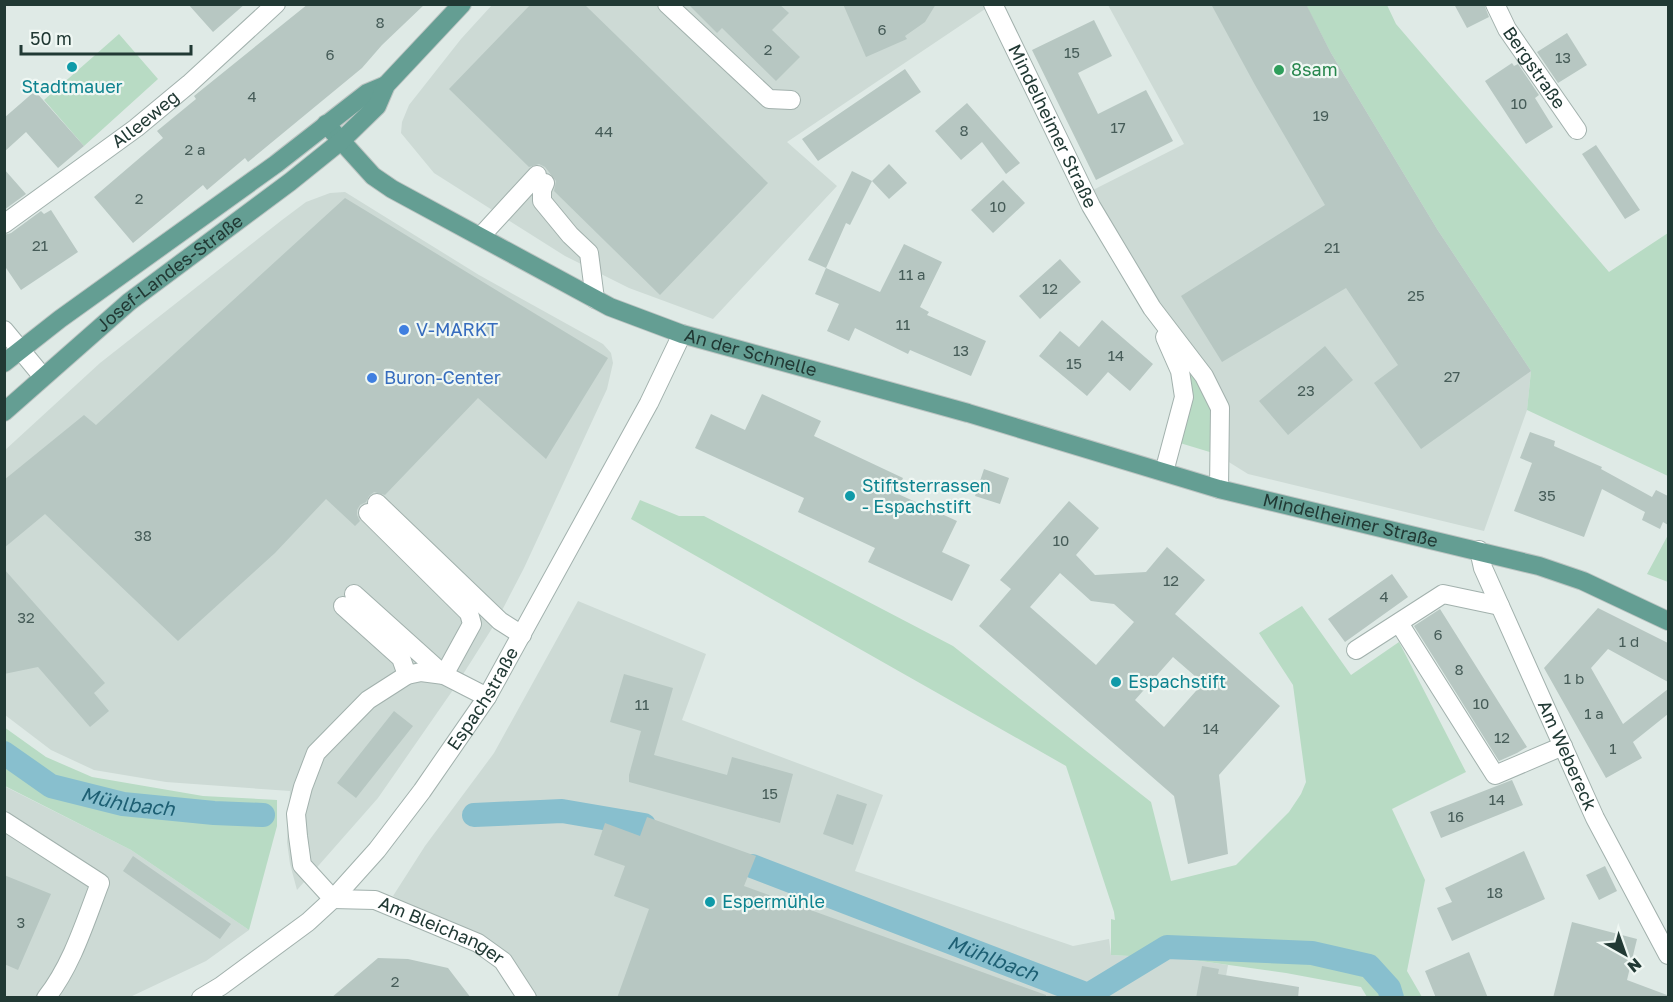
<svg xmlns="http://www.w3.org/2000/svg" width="1673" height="1002" font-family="'Golos Text',sans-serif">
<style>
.built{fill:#cddad5}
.green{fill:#b8dbc4}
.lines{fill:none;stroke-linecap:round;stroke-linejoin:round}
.canal{stroke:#88bfce;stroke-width:24}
.building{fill:#b7c7c2;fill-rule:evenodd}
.minor-casing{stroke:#a2b1ad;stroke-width:20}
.major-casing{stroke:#bcc4c2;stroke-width:20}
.minor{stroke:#fff;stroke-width:18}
.major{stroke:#649e93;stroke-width:18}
.culture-dot{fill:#0f9aa8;stroke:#eff7f3;stroke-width:2}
.leisure-dot{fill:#2e9e5b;stroke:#eff7f3;stroke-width:2}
.shop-dot{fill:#3f7fe0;stroke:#eff7f3;stroke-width:2}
.labels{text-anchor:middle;stroke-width:4.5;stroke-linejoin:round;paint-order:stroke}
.number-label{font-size:15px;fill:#465c58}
.street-label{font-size:18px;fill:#213934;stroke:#eff7f3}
.leisure-label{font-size:18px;fill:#27864d;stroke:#eff7f3;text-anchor:start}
.culture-label{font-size:18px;fill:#0d838f;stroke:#eff7f3;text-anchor:start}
.shop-label{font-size:18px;fill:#366cbe;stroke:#eff7f3;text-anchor:start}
.water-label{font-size:20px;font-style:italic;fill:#1d5f73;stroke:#eff7f3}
</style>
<rect width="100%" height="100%" fill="#dfeae6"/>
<!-- built -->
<path class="built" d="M987 4 988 7 787 142 837 186 713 319 629 288 565 256 434 173 401 133 402 122 409 105 461 39 492 5Z
M1108 5H1306L1331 53 1437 229 1531 371 1527 410 1484 531 1248 474 1224 459V408L1155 304 1091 191 1184 144Z
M345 192 479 275 603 344 611 353 613 363 607 389 524 568 496 622 455 687 378 798 297 890 290 864 287 842 290 791 166 782 94 770 51 750 5 715 4 451 100 363 282 220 306 202 330 193Z
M578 601 706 654 682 720 883 795 855 871 1073 946 1109 939 1111 955 1186 959 1228 965 1222 998 533 997 529 988 426 915 393 896 425 846 494 753Z
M4 786 131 850 249 930 206 961 130 997H5Z"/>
<!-- green -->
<path class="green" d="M1306 5H1387L1396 24 1609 272 1668 233V476L1527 410 1531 371 1437 229 1331 53Z
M119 34 158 79 84 146 44 100Z
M1189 372 1200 386 1213 411V453L1180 443 1189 399Z
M640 500 679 516H704L953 646 1151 802 1171 881 1236 865 1289 812 1301 794 1306 782 1293 685 1259 633 1302 606 1351 675 1399 642 1466 772 1392 809 1425 880 1407 971 1422 997H1367L1361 987 1286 973 1186 959 1111 955V919L1115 920 1114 912 1066 766 631 519Z
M1668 535V582L1647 574Z
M4 727 46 757 92 777 203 796 277 800V826L249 930 131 850 5 786Z"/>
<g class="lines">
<!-- canal -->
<g class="canal">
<path id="s1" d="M4 753 51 786 123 804 214 813 263 815"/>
<path d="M474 815 562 811 644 825"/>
<path id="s2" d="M752 866 1088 995 1167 947 1312 953 1369 966 1389 988 1392 998"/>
</g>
</g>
<!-- building -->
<path class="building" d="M188 4H245L213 32Z
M308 4H425L382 45 362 68 248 162 245 158 207 190 203 185 133 243 94 197 163 138 157 131 196 99 194 96Z
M531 4H584L768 183 660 295 554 191 556 181 545 167 539 164 529 167 449 89Z
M688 4H779L789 13 772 30 800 57 776 81 722 28 717 33Z
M843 4H936L925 22 905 36 907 39 866 57Z
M1211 4H1306L1331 53 1437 229 1531 371 1421 449 1374 383 1398 365 1346 288 1222 362 1181 296 1325 205 1255 85Z
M1454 4H1484L1489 17 1467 28Z
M1094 20 1112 56 1078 73 1098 114 1146 90 1173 141 1096 180 1032 50Z
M1567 33 1587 65 1558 83 1537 52Z
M1512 63 1514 66 1518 64 1539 95 1535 98 1553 127 1526 144 1485 81Z
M905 69 921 92 818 161 802 139Z
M35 91 84 146 58 168 26 132 4 152V118Z
M967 103 1020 163 1006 174 982 142 961 160 935 131Z
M1596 145 1640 210 1625 219 1582 154Z
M889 164 907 183 889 199 872 181Z
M4 169 26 194 4 210Z
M852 171 872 181 850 225 846 223 826 268 808 260Z
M1003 180 1025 203 993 233 971 210Z
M345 198 608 358 546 459 478 398 385 495 374 492 369 496 366 502 360 505 357 510V515L360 521 355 526 326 499 275 553 178 641 45 514 4 548V480L84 415 96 425Z
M51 210 78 252 21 290 4 265V235L11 233 41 211 44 214Z
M904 244 942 262 920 307 929 312 927 315 986 341 971 376 910 350 908 354 855 328 849 341 827 331 839 304 815 294 826 268 880 292Z
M1060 259 1081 282 1040 319 1019 296Z
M1102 320 1153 364 1130 391 1108 372 1087 396 1039 356 1060 331 1079 347Z
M1325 346 1353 380 1288 435 1259 401Z
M762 394 821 421 814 436 903 478 896 493 957 521 942 552 970 565 952 601 868 562 875 548 798 512 804 498 695 448 711 414 745 430Z
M1530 432 1555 441 1554 446 1602 467 1601 469 1652 497 1656 490 1668 496V525L1663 522 1660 529 1642 520 1645 512 1602 489 1584 537 1514 511 1532 463 1520 458Z
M984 469 1009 478 1000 504 975 496Z
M1069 501 1099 528 1076 555 1095 575 1146 572 1167 547 1205 580 1175 614 1280 706 1219 775 1228 854 1188 864 1174 796 979 626 1011 589 1000 580ZM1060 573 1091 601 1114 604 1134 622 1096 665 1030 607ZM1173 657 1203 683 1164 727 1135 700Z
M4 569 105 683 94 693 109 711 90 727 38 667 4 674Z
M1392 574 1408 597 1345 642 1328 619Z
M1598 608 1668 643V682L1608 649 1591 668 1623 724 1668 689V714L1633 742 1642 758 1606 778 1544 668Z
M1440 609 1527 747 1517 753 1499 761 1414 626Z
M624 674 673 688 654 755 727 775 732 757 793 774 780 823 629 782V775L641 731 610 722Z
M394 711 413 726 356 798 337 783Z
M1512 780 1523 805 1441 838 1430 812Z
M837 794 867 804 853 845 823 834Z
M647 817 756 856 744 886 1046 995V998H617L649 909 614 896 625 866 594 855 605 823 640 836Z
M1524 851 1545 899 1452 941 1437 908 1452 902 1445 888Z
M133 856 231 924 220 939 123 871Z
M1605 866 1617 891 1599 900 1586 875Z
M4 875 51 894 18 970 4 964Z
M1572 922 1637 939 1627 980 1667 995V998H1553Z
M1469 952 1488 998H1436L1425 971Z
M378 958 408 959 448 968 471 998H331Z
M1202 966 1219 969 1218 974 1299 987 1298 998H1196Z"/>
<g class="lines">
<defs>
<g id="minor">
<path d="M667 4 769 99 791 100"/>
<path id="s3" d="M993 4 1091 206 1152 308 1204 376 1220 408 1219 489"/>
<path id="s4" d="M1495 4 1507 29 1577 130"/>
<path d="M545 183 542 190V201L570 235 589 253 595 299"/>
<path id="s5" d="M4 224 136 128 189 84 276 4"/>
<path d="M481 236 537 175"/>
<path d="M4 330 43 377"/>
<path d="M1164 472 1184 397 1180 371 1165 337"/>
<path d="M377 503 500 621 522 635"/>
<path id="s6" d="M1479 550 1483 568 1595 818 1668 955"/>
<path d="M354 594 444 675 472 624 469 613 368 513"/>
<path d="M343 606 401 658 407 675"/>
<path d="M1399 623 1495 775 1563 746"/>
<path d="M1356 650 1443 594 1500 606"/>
<path id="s7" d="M487 697 444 675 421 672 407 675 368 700 316 753 303 787 296 814 298 836 302 865 333 899 375 900 478 943 503 961 527 998"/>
<path d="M4 821 100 883C85 922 72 965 46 998"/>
<path id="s8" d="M201 998 221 986 308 922 333 899 377 850 422 791 487 697 649 403 682 334"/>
</g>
<g id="major">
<path id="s9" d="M326 124 373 176 392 189 610 307 682 334 968 413 1219 489 1539 566 1583 581 1668 621"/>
<path d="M4 363 60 319 276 164 367 93 386 85"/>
<path id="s10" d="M4 412 129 302 290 182 341 141 377 106 386 85 462 4"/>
</g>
</defs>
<!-- minor casing -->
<use href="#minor" class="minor-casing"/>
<!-- major casing -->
<use href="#major" class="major-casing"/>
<!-- minor -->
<use href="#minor" class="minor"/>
<!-- major -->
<use href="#major" class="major"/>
</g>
<!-- markers -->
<g class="culture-dot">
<circle cx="72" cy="67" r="6"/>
<circle cx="850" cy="496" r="6"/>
<circle cx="1116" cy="682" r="6"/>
<circle cx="710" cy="902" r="6"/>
</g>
<circle class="leisure-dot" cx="1279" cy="70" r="6"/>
<g class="shop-dot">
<circle cx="404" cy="330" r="6"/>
<circle cx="372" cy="378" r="6"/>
</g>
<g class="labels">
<!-- number labels -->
<g class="number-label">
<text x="380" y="28">8</text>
<text x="882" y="35">6</text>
<text x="768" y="55">2</text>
<text x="1072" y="58">15</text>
<text x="330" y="60">6</text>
<text x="1563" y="63">13</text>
<text x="252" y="102">4</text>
<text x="1519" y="109">10</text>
<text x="1321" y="121">19</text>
<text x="1118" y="133">17</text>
<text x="964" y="136">8</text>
<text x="604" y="137">44</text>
<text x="195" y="155">2 a</text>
<text x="139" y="204">2</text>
<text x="998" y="212">10</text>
<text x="40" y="251">21</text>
<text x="1332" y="253">21</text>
<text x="912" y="280">11 a</text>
<text x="1050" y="294">12</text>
<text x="1416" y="301">25</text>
<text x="903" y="330">11</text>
<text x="961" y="356">13</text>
<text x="1116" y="361">14</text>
<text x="1074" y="369">15</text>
<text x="1452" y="382">27</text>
<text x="1306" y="396">23</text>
<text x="1547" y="501">35</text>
<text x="143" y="541">38</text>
<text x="1061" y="546">10</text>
<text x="1171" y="586">12</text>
<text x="1384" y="602">4</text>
<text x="26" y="623">32</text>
<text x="1438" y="640">6</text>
<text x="1629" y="647">1 d</text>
<text x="1459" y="675">8</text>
<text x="1574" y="684">1 b</text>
<text x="1481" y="709">10</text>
<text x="642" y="710">11</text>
<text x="1594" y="719">1 a</text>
<text x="1211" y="734">14</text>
<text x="1502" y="743">12</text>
<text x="1613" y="754">1</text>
<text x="770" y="799">15</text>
<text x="1497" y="805">14</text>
<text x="1456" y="822">16</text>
<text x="1495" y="898">18</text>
<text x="21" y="928">3</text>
<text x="395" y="987">2</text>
</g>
<!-- street labels -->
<g class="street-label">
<text dy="6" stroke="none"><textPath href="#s4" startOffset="75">Bergstraße</textPath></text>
<text dy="6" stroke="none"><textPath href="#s5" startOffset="176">Alleeweg</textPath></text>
<text dy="6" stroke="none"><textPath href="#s3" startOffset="136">Mindelheimer Straße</textPath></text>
<text dy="6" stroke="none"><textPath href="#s10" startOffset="216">Josef-Landes-Straße</textPath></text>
<text dy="6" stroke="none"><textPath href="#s9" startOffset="489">An der Schnelle</textPath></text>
<text dy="6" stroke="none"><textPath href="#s9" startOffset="1112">Mindelheimer Straße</textPath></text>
<text dy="6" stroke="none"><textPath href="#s8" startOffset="416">Espachstraße</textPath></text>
<text dy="6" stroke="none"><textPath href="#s6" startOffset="224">Am Webereck</textPath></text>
<text dy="6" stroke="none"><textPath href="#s7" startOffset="483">Am Bleichanger</textPath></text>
</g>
<!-- leisure labels -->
<g class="leisure-label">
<text x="1291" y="76">8sam</text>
</g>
<!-- culture labels -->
<g class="culture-label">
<text x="72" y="93" text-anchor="middle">Stadtmauer</text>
<text x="862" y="492">Stiftsterrassen<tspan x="862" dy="21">- Espachstift</tspan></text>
<text x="1128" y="688">Espachstift</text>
<text x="722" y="908">Espermühle</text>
</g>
<!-- shop labels -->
<g class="shop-label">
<text x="416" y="336">V-MARKT</text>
<text x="384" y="384">Buron-Center</text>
</g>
<!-- water labels -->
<g class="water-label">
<text dy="7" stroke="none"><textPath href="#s1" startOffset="136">Mühlbach</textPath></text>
<text dy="7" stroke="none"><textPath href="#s2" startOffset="258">Mühlbach</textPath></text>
</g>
</g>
<!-- border -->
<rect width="1673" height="1002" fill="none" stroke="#213934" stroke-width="12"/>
<!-- north arrow -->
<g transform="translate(1625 954) rotate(140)" stroke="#eff7f3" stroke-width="4.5" paint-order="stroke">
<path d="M0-4.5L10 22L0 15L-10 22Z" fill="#213934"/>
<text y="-9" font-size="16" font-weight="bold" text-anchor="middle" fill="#213934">N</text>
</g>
<!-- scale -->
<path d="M21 45v9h170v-9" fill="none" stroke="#213934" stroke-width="3"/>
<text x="30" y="45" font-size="18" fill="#213934" stroke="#eff7f3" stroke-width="4.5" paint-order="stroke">50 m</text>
</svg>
